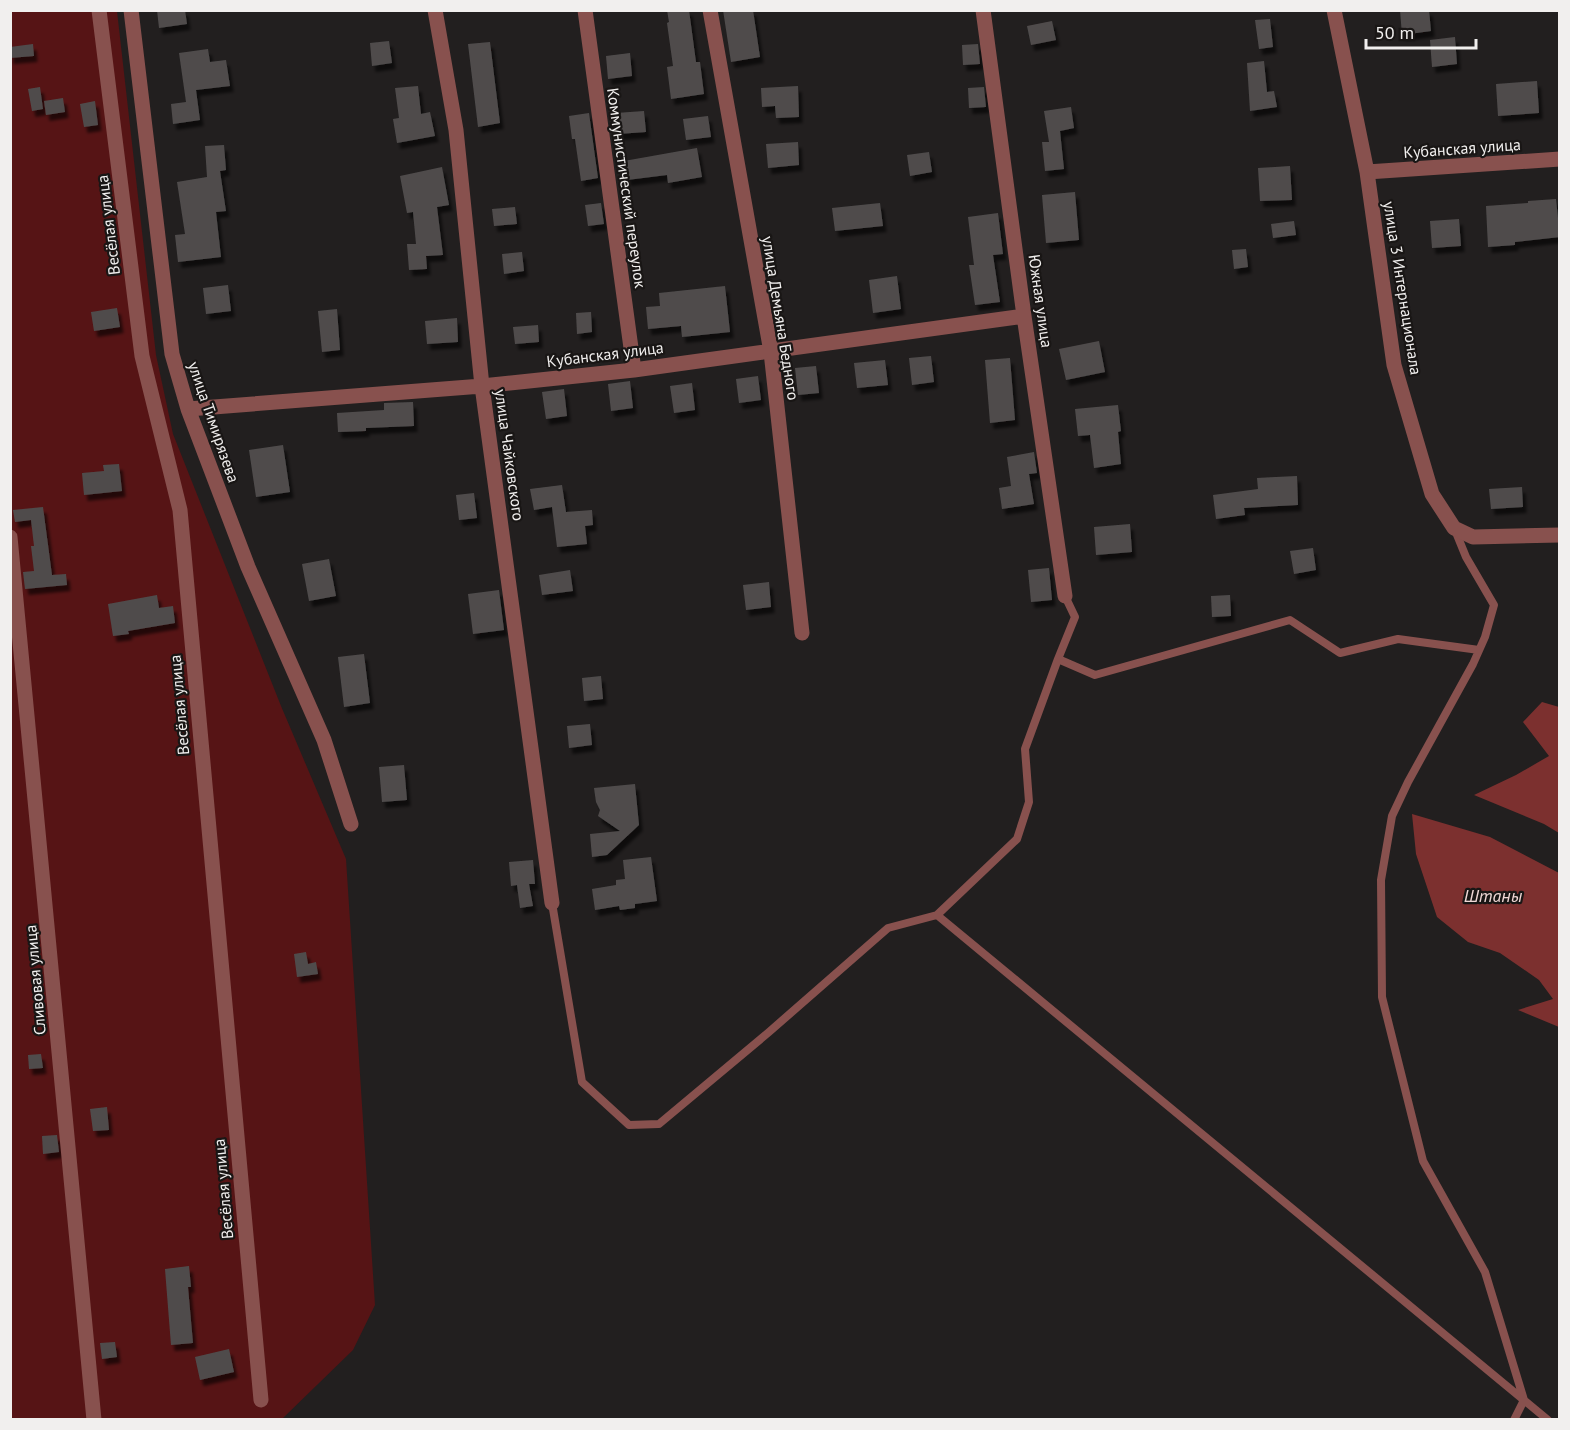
<svg xmlns="http://www.w3.org/2000/svg" width="1570" height="1430" font-family="'PT Sans',sans-serif">
<style>
.green{fill:#561415}
.water{fill:#7c302f}
.building{fill:#4f4c4c;filter:url(#shadow)}
.lines{fill:none;stroke-linecap:round;stroke-linejoin:round}
.service{stroke:#88514e;stroke-width:8}
.minor{stroke:#88514e;stroke-width:15}
.labels{text-anchor:middle;stroke-width:4.5;stroke-linejoin:round;paint-order:stroke}
.street-label{font-size:16px;fill:#f1efee;stroke:#191615}
.water-label{font-size:18px;font-style:italic;fill:#f0d8d6;stroke:#191615}
</style>
<defs>
<filter id="shadow"><feDropShadow dx="3.5" dy="6" stdDeviation="1.5" flood-color="#0009"/></filter>
</defs>
<rect width="100%" height="100%" fill="#221f1f"/>
<!-- green -->
<path class="green" d="M10 11H117L156 355 173 434 281 706 346 859 375 1305 353 1350 282 1419H11Z"/>
<!-- water -->
<path class="water" d="M1542 702 1559 707V833L1544 824 1474 795 1516 775 1549 756 1523 722Z
M1412 814 1490 837 1559 873V1027L1518 1010 1553 999 1539 980 1500 953 1468 942 1437 917 1416 854Z"/>
<!-- building -->
<path class="building" d="M157 10H185L187 24 159 28Z
M667 10H689L696 62H700L704 94 671 99 667 67 673 66 667 23 669 22Z
M723 10H753L760 57 731 62Z
M1400 10H1429L1431 31 1402 35Z
M1270 19 1273 47 1259 49 1255 20Z
M1052 21 1056 40 1031 45 1027 26Z
M1455 37 1457 64 1432 67 1430 40Z
M389 41 392 63 372 66 370 43Z
M490 42 500 123 478 127 468 44Z
M33 44 34 56 10 58V47Z
M978 44 980 64 963 65 962 45Z
M208 49 210 62 226 60 230 86 196 90 200 120 173 124 171 104 186 102 179 53Z
M630 53 632 76 608 79 606 56Z
M1264 61 1267 92 1274 91 1277 107 1250 111 1247 63Z
M1537 81 1539 113 1498 116 1496 84Z
M418 86 421 114 430 112 435 136 397 143 393 119 399 118 395 88Z
M798 86 799 117 776 118 775 106 762 107 761 88Z
M40 87 43 109 32 111 28 89Z
M984 87 986 107 969 108 968 88Z
M63 98 65 112 46 115 44 101Z
M95 101 98 125 84 127 80 104Z
M1071 107 1074 128 1060 131 1064 169 1045 171 1042 142H1049L1044 111Z
M644 111 646 132 618 134 616 113Z
M589 113 598 178 581 181 575 139H572L569 116Z
M708 116 711 137 686 140 683 119Z
M798 142 799 165 768 168 766 144Z
M224 145 226 170 220 171 226 211 216 212 221 257 178 262 175 235 185 234 177 182 207 177 205 146Z
M697 148 702 177 668 183 667 175 627 180 624 161Z
M929 152 932 172 910 176 907 155Z
M1290 166 1292 200 1260 201 1258 168Z
M442 167 449 205 437 207 443 255 426 256 427 269 409 270 407 244H416L413 212 407 213 400 176Z
M1075 192 1079 240 1046 243 1042 195Z
M1556 199 1560 237 1515 242V245L1488 247 1486 206 1528 203V201Z
M601 203 604 224 588 226 585 205Z
M880 203 883 226 835 231 832 208Z
M515 207 517 224 494 226 492 209Z
M998 213 1003 254 993 255 1000 302 975 305 969 265H974L968 217Z
M1459 219 1461 246 1432 248 1430 221Z
M1294 221 1296 235 1273 238 1271 224Z
M1246 249 1248 267 1234 269 1232 250Z
M522 252 524 271 504 274 502 254Z
M897 276 901 309 873 313 869 280Z
M228 285 231 311 206 314 203 288Z
M725 286 730 332 682 337 681 326 648 329 646 307 660 306 659 293Z
M117 308 120 327 94 331 91 312Z
M337 309 340 350 322 352 318 311Z
M591 312 592 332 577 334 576 313Z
M457 318 458 342 427 344 425 321Z
M538 325 539 342 515 344 513 327Z
M1099 341 1105 372 1066 380 1059 349Z
M931 356 934 382 912 385 909 358Z
M1010 358 1015 420 990 423 985 360Z
M885 360 888 385 857 388 854 363Z
M816 366 819 393 798 395 795 368Z
M758 376 761 400 739 403 736 379Z
M630 381 633 408 611 411 608 384Z
M692 383 695 410 674 413 670 386Z
M564 389 567 416 546 419 542 392Z
M413 402 414 426 366 428V431L338 432 337 413 384 410V403Z
M1118 405 1121 431 1118 432 1121 464 1094 468 1090 435 1078 436 1075 409Z
M283 445 290 492 256 497 249 450Z
M1034 452 1037 473 1029 474 1034 504 1002 509 999 488 1011 486 1007 457Z
M119 464 122 491 84 495 82 473 104 471 103 465Z
M1297 476 1298 505 1244 508 1245 515 1216 519 1213 495 1258 489 1257 478Z
M562 485 566 512 592 510 593 525 585 526 587 544 557 547 552 507 534 510 530 489Z
M1522 487 1523 507 1491 509 1489 489Z
M474 493 477 518 459 520 456 495Z
M43 507 52 575 66 574 67 585 25 589 23 572 34 571 31 546H34L31 520 15 522 13 510Z
M1130 524 1132 552 1096 555 1094 527Z
M1313 548 1316 570 1294 574 1290 551Z
M329 559 336 596 309 601 302 564Z
M1049 568 1052 600 1031 602 1028 570Z
M570 570 573 591 542 595 539 575Z
M769 582 771 607 746 610 743 585Z
M499 590 504 630 473 634 468 594Z
M157 595 159 608 173 606 175 623 128 631 129 634 113 636 108 604Z
M1230 595 1231 616 1212 617 1211 596Z
M364 654 370 703 344 707 338 657Z
M601 676 603 699 584 701 582 678Z
M590 724 592 745 569 748 567 726Z
M404 765 407 800 382 802 379 767Z
M635 784 639 825 607 855 592 857 590 834 620 831 598 816 600 810 596 802 594 788Z
M651 857 657 901 635 904V908L620 910 619 906 595 910 592 889 616 885V880L625 879 623 860Z
M533 860 535 884H529L533 906 520 908 517 885 511 886 509 862Z
M306 952 308 964 316 962 318 974 297 977 294 954Z
M41 1054 43 1068 29 1069 28 1055Z
M107 1107 109 1130 93 1131 90 1109Z
M57 1135 59 1152 43 1154 42 1136Z
M189 1266 191 1287H188L193 1343 171 1345 165 1269Z
M115 1342 117 1357 102 1359 100 1343Z
M229 1349 234 1372 200 1380 195 1357Z"/>
<g class="lines">
<!-- service -->
<path class="service" d="M1455 530 1466 557 1494 605 1485 637 1473 664 1408 782 1392 816 1381 880 1382 997 1423 1161 1485 1272 1524 1400 1514 1420
M1058 659 1095 675 1290 620 1340 653 1398 639 1479 650
M552 903 582 1082 629 1125 659 1124 769 1032 888 928 937 915 1548 1420
M937 915 1017 839 1029 802 1025 749 1058 659 1075 617 1065 596"/>
<!-- minor -->
<path class="minor" d="M99 10 142 356 180 510 261 1400
M131 10 172 354 188 409 248 567 324 740 351 824
M435 10 456 130 482 386 552 903
M585 10 634 370
M710 10 771 352 802 633
M983 10 1024 316 1065 596
M1334 10 1367 172 1394 365 1432 494 1454 528 1473 537 1560 535
M1367 172 1560 159
M188 409 482 386 634 370 1024 316
M10 537 94 1420"/>
</g>
<g class="labels">
<!-- street labels -->
<g class="street-label">
<text transform="translate(1462 148) rotate(-4)" y="6">Кубанская улица</text>
<text transform="translate(627 188) rotate(82)" y="6">Коммунистический переулок</text>
<text transform="translate(108 225) rotate(-97)" y="6">Весёлая улица</text>
<text transform="translate(1403 288) rotate(81)" y="6">улица 3 Интернационала</text>
<text transform="translate(1041 301) rotate(82)" y="6">Южная улица</text>
<text transform="translate(781 318) rotate(81)" y="6">улица Демьяна Бедного</text>
<text transform="translate(605 354) rotate(-7)" y="6">Кубанская улица</text>
<text transform="translate(214 422) rotate(71)" y="6">улица Тимирязева</text>
<text transform="translate(510 455) rotate(82)" y="6">улица Чайковского</text>
<text transform="translate(179 705) rotate(-95)" y="6">Весёлая улица</text>
<text transform="translate(35 980) rotate(-95)" y="6">Сливовая улица</text>
<text transform="translate(223 1189) rotate(-95)" y="6">Весёлая улица</text>
</g>
<!-- water labels -->
<g class="water-label">
<text x="1493" y="902">Штаны</text>
</g>
</g>
<!-- border -->
<rect width="1570" height="1430" fill="none" stroke="#f1efee" stroke-width="24"/>
<!-- scale -->
<path d="M1366 39v9h110v-9" fill="none" stroke="#f1efee" stroke-width="3"/>
<text x="1375" y="39" font-size="18" fill="#f1efee" stroke="#191615" stroke-width="4.5" paint-order="stroke">50 m</text>
</svg>
